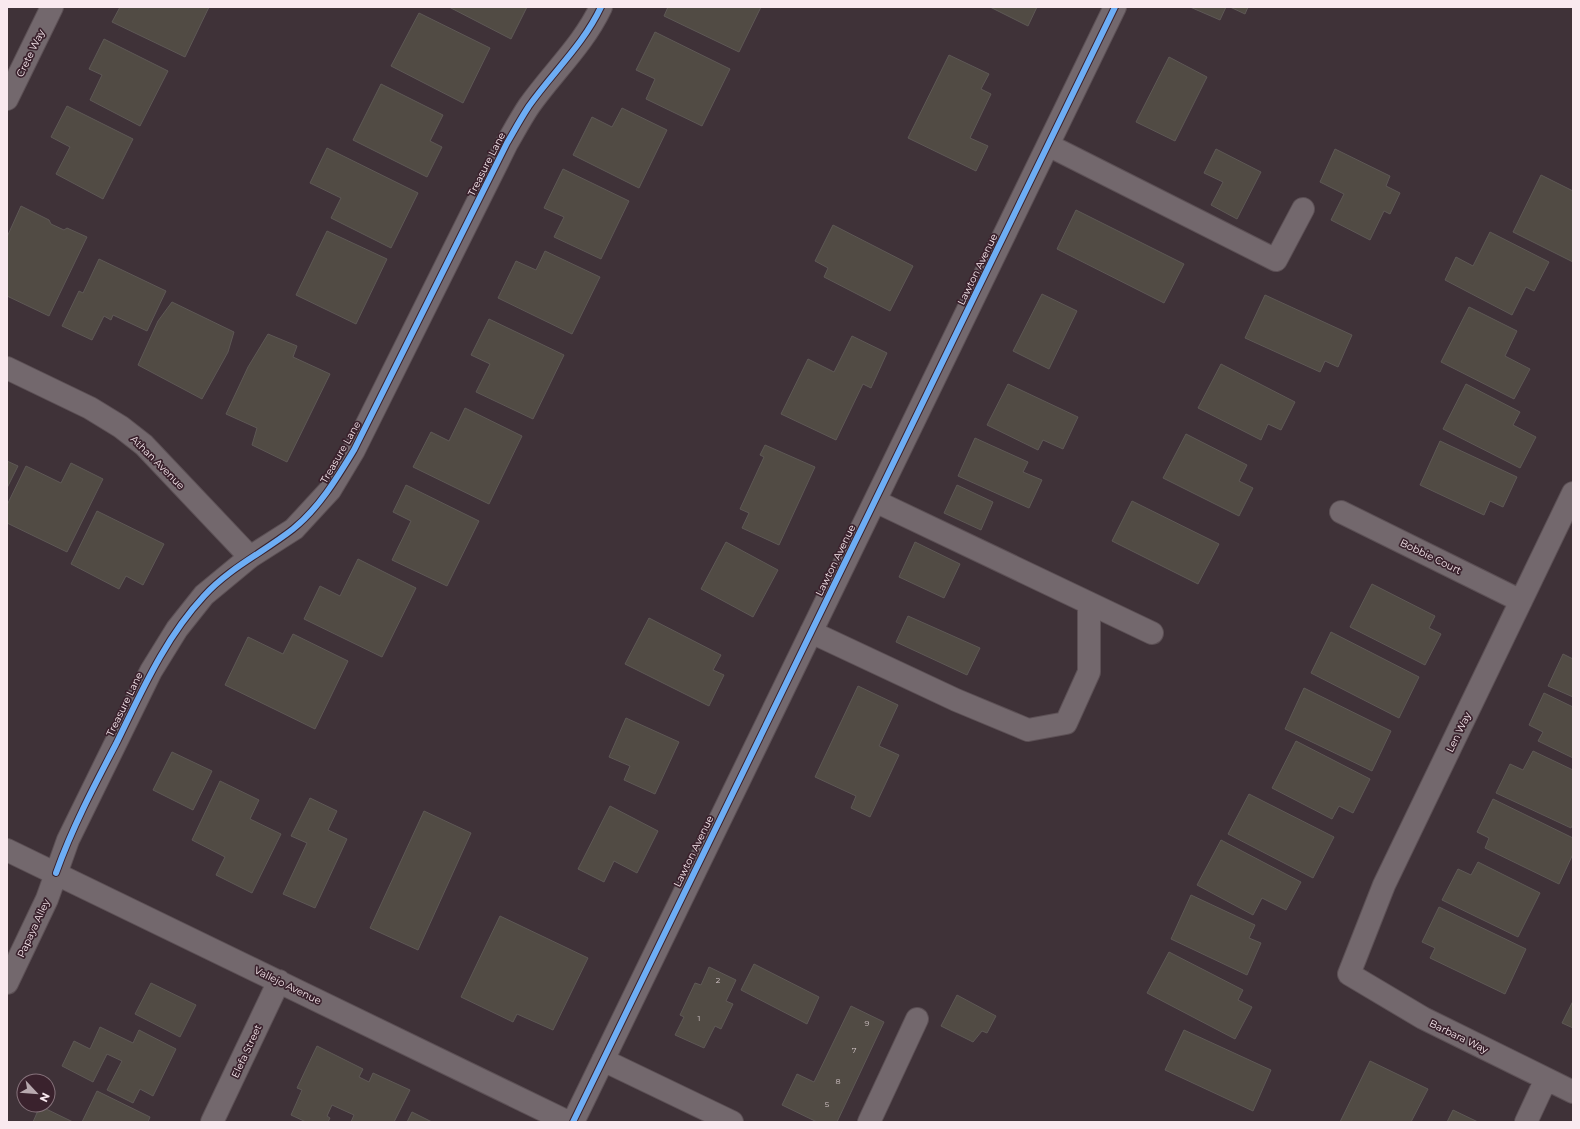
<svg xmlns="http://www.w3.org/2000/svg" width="1580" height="1129" font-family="Montserrat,sans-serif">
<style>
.building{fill:#514b44;stroke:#5e5856}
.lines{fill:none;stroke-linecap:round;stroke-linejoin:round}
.minor-casing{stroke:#5c5055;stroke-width:24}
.minor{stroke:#73686d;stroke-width:22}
.cycleway-casing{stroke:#3a222d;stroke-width:8}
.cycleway{stroke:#6dadf4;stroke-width:6}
.labels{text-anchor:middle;stroke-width:3.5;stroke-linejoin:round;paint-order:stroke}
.number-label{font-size:8px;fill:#cfc2c4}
.street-label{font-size:10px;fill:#f9e9ef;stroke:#3a222d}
</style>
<rect width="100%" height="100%" fill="#3f3238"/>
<!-- building -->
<path class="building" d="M120 7H209L185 57 112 22Z
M449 7H527L511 39Z
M668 7H761L739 52 664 16Z
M990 7H1037L1028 26Z
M1190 7H1226L1220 20Z
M1230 7H1248L1245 14Z
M419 13 490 48 463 103 391 66Z
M655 32 730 69 702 126 646 99 655 79 636 70Z
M104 39 168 71 140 126 90 100 102 75 89 69Z
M949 55 989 74 981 89 991 94 970 138 988 146 976 171 908 138Z
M1169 57 1207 77 1175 141 1136 122Z
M381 84 443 115 430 141 442 147 427 177 353 140Z
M67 106 133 139 103 199 56 174 70 147 51 137Z
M622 108 667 130 639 188 573 155 592 117 612 127Z
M327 148 418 193 391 248 331 218 341 198 310 183Z
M1216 149 1261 172 1237 219 1211 205 1223 182 1204 173Z
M1335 149 1390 176 1386 186 1400 193 1390 214 1384 211 1370 240 1331 220 1344 194 1320 182Z
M563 169 629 201 601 259 554 237 564 217 544 208Z
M1541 175 1573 191V262L1513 232Z
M21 206 49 220 51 224 64 230 67 228 87 237 49 316 7 296V237Z
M1076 210 1184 264 1164 303 1057 249Z
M833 225 913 266 890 311 824 277 828 268 815 261Z
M327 231 387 259 356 324 296 295Z
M1490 232 1549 262 1534 291 1526 287 1512 315 1445 280 1456 257 1473 266Z
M545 251 600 277 572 334 498 298 516 261 536 270Z
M99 259 166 291 147 331 113 315 111 320 104 316 92 340 62 326 79 291 83 293Z
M1042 294 1077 311 1049 369 1013 351Z
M1265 295 1352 335 1338 367 1325 361 1320 372 1245 338Z
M172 302 234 332 228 352 202 399 138 365 158 321Z
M1469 307 1517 331 1505 356 1530 369 1514 399 1441 362Z
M489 319 564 355 533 419 476 392 490 364 471 355Z
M268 334 297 346 293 357 330 374 287 462 252 445 257 428 226 414 248 367Z
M852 336 887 353 871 388 863 384 836 440 781 414 808 359 834 372Z
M1221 364 1295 402 1281 430 1268 424 1261 440 1198 408Z
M1008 384 1078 417 1063 449 1043 440 1038 450 987 425Z
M1466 384 1520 412 1513 425 1536 437 1520 468 1443 429Z
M465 408 522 436 489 504 413 467 431 432 449 441Z
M1186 434 1247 465 1239 481 1253 488 1239 516 1163 478Z
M975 438 1028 462 1023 472 1042 480 1029 508 958 476Z
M1440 441 1517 477 1503 507 1490 501 1484 515 1420 485Z
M765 445 815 467 779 545 742 528 749 513 740 509 764 457 760 455Z
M7 461 18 466 7 488Z
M71 463 103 479 67 552 7 523V505L26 466 61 483Z
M406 485 479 521 447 586 392 560 411 521 393 512Z
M957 485 993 502 981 530 944 513Z
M1132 501 1219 544 1198 584 1112 541Z
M97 511 164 544 143 585 126 576 119 589 71 564Z
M726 542 778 570 753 617 701 589Z
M915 542 960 564 944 598 899 577Z
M358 559 416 588 382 657 304 619 320 586 340 596Z
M1372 584 1435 616 1429 628 1441 634 1425 665 1350 627Z
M908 616 980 648 967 675 896 642Z
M649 618 721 655 713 670 724 675 709 706 625 664Z
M1331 632 1419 677 1399 718 1311 673Z
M293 634 348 661 315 729 225 685 248 637 283 654Z
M1563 654 1573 659V697L1548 686Z
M858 686 898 705 879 746 899 755 870 817 851 808 856 796 815 777Z
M1304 688 1391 731 1372 771 1285 729Z
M1544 693 1573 707V758L1538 741 1543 732 1529 725Z
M626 718 679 742 655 794 624 780 630 766 609 757Z
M1296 741 1370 779 1353 813 1339 806 1332 819 1272 788Z
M1533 751 1573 770V824L1571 828 1496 793 1510 764 1523 770Z
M172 752 212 771 193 810 153 790Z
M220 781 259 800 250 819 281 834 252 893 216 875 225 857 192 840Z
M1249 794 1334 837 1313 878 1228 834Z
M310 798 337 811 328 830 347 839 315 908 283 894 307 843 291 836Z
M1493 799 1573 838V854L1559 884 1485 848 1489 838 1477 832Z
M610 806 658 831 637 873 614 861 604 882 578 869Z
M424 811 471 833 418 950 370 928Z
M1221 840 1301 882 1286 910 1262 898 1253 915 1197 885Z
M1478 862 1540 893 1518 937 1442 900 1458 869 1471 875Z
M1191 895 1255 925 1249 938 1261 943 1247 975 1171 939Z
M1439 907 1526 949 1505 994 1430 958 1435 948 1422 942Z
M500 916 588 958 553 1030 517 1014 513 1022 461 997Z
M1169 952 1243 990 1238 1000 1252 1007 1235 1039 1147 993Z
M754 964 819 997 807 1024 741 990Z
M709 967 736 980 726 1001 733 1004 721 1029 715 1026 704 1048 675 1035 684 1017 680 1015 695 983 701 985Z
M151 983 196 1005 180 1037 135 1014Z
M957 995 996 1016 987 1033 982 1031 973 1042 941 1026Z
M1573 1001V1028L1562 1023Z
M851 1006 884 1022 837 1122H817L782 1105 797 1074 814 1082Z
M100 1027 133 1043 139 1030 176 1049 153 1096 140 1089 133 1103 107 1090 122 1061 107 1054 93 1082 62 1066 74 1041 90 1049Z
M1184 1030 1271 1070 1253 1111 1165 1070Z
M317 1046 363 1069 359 1077 369 1082 373 1073 410 1090 394 1122H351L354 1115 332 1105 327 1116 330 1118 328 1122H306L291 1115 302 1090 297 1088Z
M1370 1061 1428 1089 1411 1122H1340Z
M97 1091 150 1117 148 1122H82Z
M40 1106 73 1122H33Z
M1453 1110 1478 1122H1447Z
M412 1112 432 1122H407Z"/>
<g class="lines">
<defs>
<path id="minor" d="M7 99 52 7
M1048 145 1276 260 1303 209
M7 368 90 408 121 427 144 445 250 557
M1573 493 1384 885 1349 974 1423 1018 1573 1092
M875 501 1152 633
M1341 512 1521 601
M811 632 956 700 1028 730 1066 723 1089 672V603
M7 850 568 1122
M7 983 47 899 68 840 151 671 177 629 204 595 250 557 294 529 330 490 354 450 507 143C514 131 521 118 529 106 553 72 583 45 601 7
M603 1060 732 1122
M212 1122 279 981
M573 1122 1115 7
M869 1122 917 1019
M1526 1122 1546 1079"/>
</defs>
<!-- minor casing -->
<use href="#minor" class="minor-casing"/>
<!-- minor -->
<use href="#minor" class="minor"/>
<defs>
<path id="cycleway" d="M56 873C72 828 94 786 116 744 141 693 164 639 204 596 229 568 264 552 293 529 319 508 337 478 354 450L507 143C514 131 521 118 529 106 553 72 583 45 601 7
M573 1122 1115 7"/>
</defs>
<!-- cycleway casing -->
<use href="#cycleway" class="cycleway-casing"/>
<!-- cycleway -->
<use href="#cycleway" class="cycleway"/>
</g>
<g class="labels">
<!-- number labels -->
<g class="number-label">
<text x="718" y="983">2</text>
<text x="699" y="1021">1</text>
<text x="867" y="1026">9</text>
<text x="854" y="1053">7</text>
<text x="838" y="1084">8</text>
<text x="827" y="1107">5</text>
</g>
<!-- street labels -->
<g class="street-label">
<text transform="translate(30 53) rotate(-64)" y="4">Crete Way</text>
<text transform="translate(486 164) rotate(-63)" y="4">Treasure Lane</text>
<text transform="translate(977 269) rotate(-64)" y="4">Lawton Avenue</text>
<text transform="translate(340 452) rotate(-60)" y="4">Treasure Lane</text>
<text transform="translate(158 462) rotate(45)" y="4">Athan Avenue</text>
<text transform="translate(1431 556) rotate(26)" y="4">Bobbie Court</text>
<text transform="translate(835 560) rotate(-64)" y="4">Lawton Avenue</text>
<text transform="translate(124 704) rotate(-64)" y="4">Treasure Lane</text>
<text transform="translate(1458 732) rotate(-64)" y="4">Len Way</text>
<text transform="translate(693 851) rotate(-64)" y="4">Lawton Avenue</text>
<text transform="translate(33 928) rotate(-65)" y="4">Papaya Alley</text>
<text transform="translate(288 985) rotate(26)" y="4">Vallejo Avenue</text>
<text transform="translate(1459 1036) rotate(26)" y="4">Barbara Way</text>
<text transform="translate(246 1051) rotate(-65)" y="4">Elefa Street</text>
</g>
</g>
<!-- border -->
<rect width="1580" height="1129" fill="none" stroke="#f9e9ef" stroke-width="16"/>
<!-- north arrow -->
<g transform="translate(36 1093) rotate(116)"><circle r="19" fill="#3a222d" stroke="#86727b"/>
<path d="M0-3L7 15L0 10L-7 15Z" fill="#b8a9af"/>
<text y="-6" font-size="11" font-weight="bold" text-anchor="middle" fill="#f9e9ef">N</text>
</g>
</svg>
